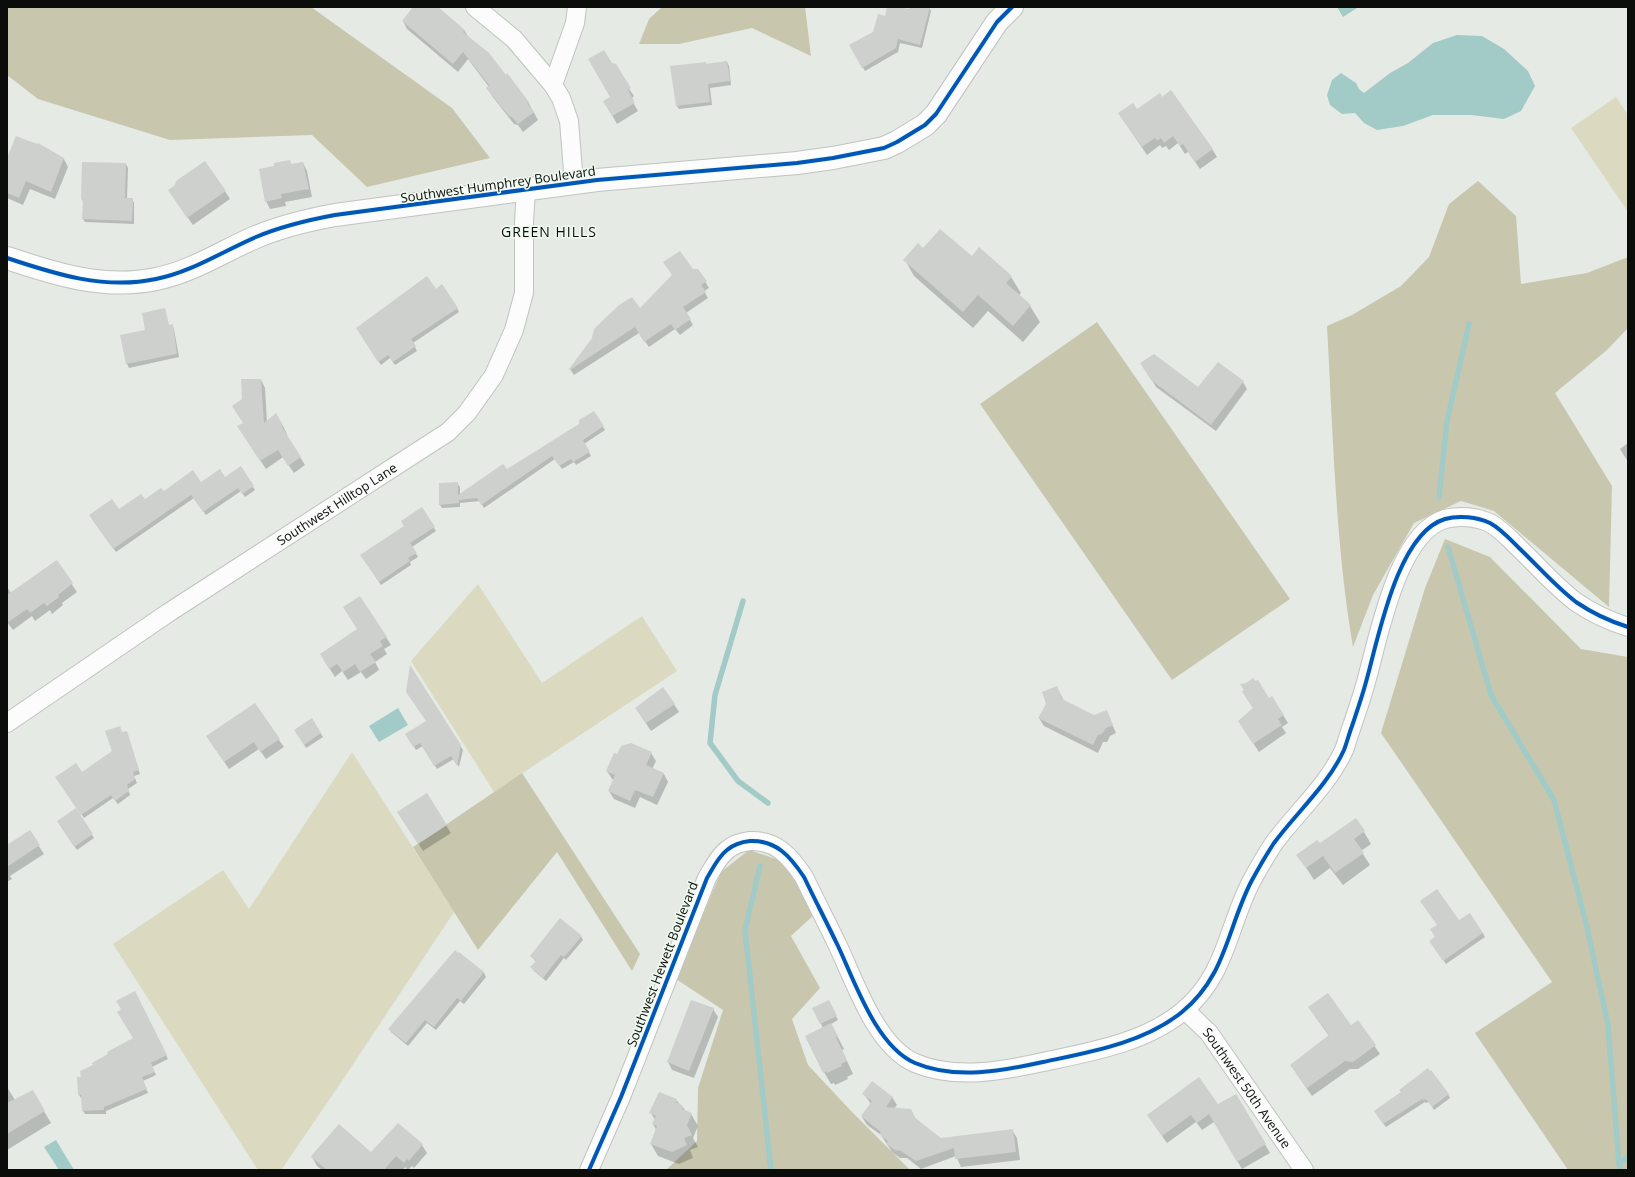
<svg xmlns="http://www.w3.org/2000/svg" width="1635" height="1177" font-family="'Open Sans',sans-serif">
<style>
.green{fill:#dbdac0}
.forest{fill:#c8c7ae}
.water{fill:#a2cac6}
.shadow{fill:#0003}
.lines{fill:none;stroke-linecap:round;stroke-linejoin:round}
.stream{stroke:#a2cac6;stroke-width:5.5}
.building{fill:#cdd0cc}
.minor-casing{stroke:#c0c3c0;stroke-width:20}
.secondary-casing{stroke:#c0c3c0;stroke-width:24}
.minor{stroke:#fbfcfb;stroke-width:18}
.secondary{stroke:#fbfcfb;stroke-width:22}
.cycleway-casing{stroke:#f0f9f0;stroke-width:6}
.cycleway{stroke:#0057b8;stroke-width:4}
.labels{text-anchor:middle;stroke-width:3;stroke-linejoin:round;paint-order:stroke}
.street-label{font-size:13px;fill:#0a0d0a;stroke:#f0f9f0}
.neighbourhood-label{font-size:14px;letter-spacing:1px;fill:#0a0d0a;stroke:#f0f9f0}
</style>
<rect width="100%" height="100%" fill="#e5eae5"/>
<!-- green -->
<path class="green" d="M1616 97 1628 115V212L1571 128Z
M478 584 542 683 642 616 677 671 494 792 411 661Z
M352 752 454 912 344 1078 282 1169 258 1170 113 944 223 870 249 909Z"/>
<!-- forest -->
<path class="forest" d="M7 7H311L452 108 490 158 367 187 312 135 170 140 38 99 7 75Z
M662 7H805L811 56 752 28 679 44H639L649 19Z
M1478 181 1516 216 1521 284 1587 273 1628 257V328L1607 350 1555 393 1612 486 1609 607 1494 511 1461 501 1414 523 1373 595 1353 647C1335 541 1333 433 1327 326L1352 315 1401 286 1429 257 1449 204Z
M1097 322 1290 599 1172 680 980 404Z
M1445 539 1490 557 1581 649 1628 657V1170H1568L1475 1033 1552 982 1381 733 1425 588Z
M522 773 640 954 632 971 557 852 478 950 413 847Z
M749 850 788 863 816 913 791 936 820 988 792 1019 808 1065 852 1112 910 1170H666L697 1141 698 1088 723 1010 676 979 721 872Z"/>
<!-- water -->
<path class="water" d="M1337 7H1357V8L1343 17Z
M1457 35 1482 36 1504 49 1528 71 1535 86 1521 111 1504 119 1471 115H1433L1403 126 1377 130 1364 123 1355 113 1342 114 1330 105 1327 95 1332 80 1341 73 1356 83 1359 89 1364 93 1390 73 1408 63 1433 43Z
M398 708 408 725 379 742 369 726Z
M56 1140 74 1170H59L44 1147Z"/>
<!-- shadow -->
<path class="shadow" d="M414 7H437L464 30 469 38 528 102 538 120 523 132 518 125 514 124 492 96 488 88 489 87 468 59 458 72 407 29 403 21Z
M888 7H897L908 10 914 7H929L931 11 922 48 900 43 898 52 865 71 850 45 874 32 886 17Z
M727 62 729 66 731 85 710 88 712 105 679 109 677 106 706 63 707 65Z
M611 64 634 96 631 99 638 111 617 124 604 101 612 97Z
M1162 98 1212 149 1217 157 1200 169 1188 152 1185 154 1178 143 1169 150 1166 146 1162 148 1160 145 1147 155 1119 114 1137 110Z
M39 144 64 159 68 167 55 199 30 189 23 205 7 198V161Z
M289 161 292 165 303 163 307 171 312 197 285 202 286 206 270 209 266 201 275 167Z
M126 164 128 168 127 199H132L134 203V224L85 222 83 219V202L82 199Z
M225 191 230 199 193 225 174 198Z
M923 249 972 257 979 249 1011 277 1021 293 1018 296 1030 306 1040 322 1023 342 988 311 973 328 914 276 905 260Z
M698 270 709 288 704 291 708 298 686 313 693 325 680 335 675 329 649 347 639 333 574 375 570 369 640 310Z
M436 290 457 308 459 312 413 343 417 351 395 365 390 358 381 365 359 332Z
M164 310 169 326 172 325 174 329 179 357 129 368 127 364 122 336 146 331Z
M1142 363 1199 389 1243 382 1247 389 1216 431 1156 387Z
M261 380 265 388 267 422 283 426 287 434 286 435 305 465 294 473 283 457 266 469 243 434V399Z
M594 412 605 430 584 444 591 456 576 465 574 462 562 469 555 459 484 508 480 501 460 503V507L442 508 440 505 457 483 460 487V495L506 471 580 424Z
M1628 443V462L1620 449Z
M240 468 255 490 245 497 241 491 206 515 194 498 116 552 92 519 119 510 163 493 225 478Z
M421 508 436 531 412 547 418 557 410 562 411 565 381 585 364 559 405 526Z
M56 561 77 592 62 603 63 605 52 614 50 610 35 621 32 616 13 630 7 622V587L11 593Z
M358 630 386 637 391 645 384 649 387 654 375 662 379 670 366 679 361 672 348 680 342 671 335 677 326 663Z
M411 667 463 750 459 767 454 759 437 769 423 746 416 750 407 735 427 722Z
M1246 684 1269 700 1283 715 1288 723 1282 727 1286 733 1259 752 1244 729 1253 708 1243 692 1245 690Z
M1057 687 1064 701 1094 716 1106 711 1116 733 1110 736 1107 742H1103L1098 753 1044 726 1039 718Z
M674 704 679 712 651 731 641 716Z
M254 705 284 747 266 759 259 749 229 769 212 744Z
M312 720 323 737 306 748 298 734Z
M128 736 140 774 134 776 137 783 128 789 130 795 118 804 113 798 84 818 59 781 82 774 113 751Z
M651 753 656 761 652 769 664 774 668 782 657 805 640 797 635 808 614 799 609 791 614 780 612 779 607 771Z
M426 794 451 833 423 851 403 820Z
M76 809 94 838 77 850 60 825Z
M29 831 44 854 10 876 12 879 7 882V846Z
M1364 832 1371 844 1361 851 1370 865 1343 885 1330 868 1314 880 1298 855 1319 845Z
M1459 922 1483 933 1485 937 1446 964 1433 945Z
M581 936 583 940 566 960 564 958 546 981 534 971 532 967 536 962 531 956Z
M459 953 484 973 486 977 464 1004 460 1001 436 1030 427 1023 408 1046 391 1032 389 1029Z
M136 996 168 1059 152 1067 156 1075 143 1081 148 1093 106 1111V1114H85L83 1111V1098H81L79 1095 82 1078 94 1065 135 1039Z
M830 1005 838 1020 831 1024 844 1049 842 1050 853 1074 847 1077 848 1079 835 1085 834 1083 831 1084 824 1072 823 1028 814 1009Z
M713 1009 718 1017 694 1078 672 1070 668 1062Z
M1314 1015 1351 1027 1358 1022 1380 1054 1358 1069H1350L1312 1096 1296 1073 1329 1036Z
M7 1087 15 1100 32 1091 51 1123 7 1150Z
M1402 1093 1448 1094 1450 1098 1434 1110 1429 1102 1426 1103 1425 1102 1386 1127 1377 1115Z
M864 1094 892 1097 897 1105 894 1109 911 1110 915 1118 940 1139 1012 1130 1017 1138 1020 1160 961 1167 956 1156 921 1169 907 1158H900L892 1152 881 1135 867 1125 862 1117 871 1104Z
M1236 1095 1270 1153 1242 1169 1214 1122 1202 1130 1196 1122 1167 1143 1153 1123 1218 1105Z
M676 1100 686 1111 691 1114 698 1126 693 1138 698 1147 690 1150 693 1158 679 1164 658 1156 651 1144 657 1131 653 1124 655 1120 651 1113Z
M398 1125 422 1145 427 1153 414 1168 412 1166 408 1170 405 1167 403 1170H322L317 1166 312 1157 372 1154Z"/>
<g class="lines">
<!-- stream -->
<path class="stream" d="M1439 497 1447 421 1469 324
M1448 547 1491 695 1554 800 1586 923 1608 1025 1619 1164 1621 1170
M743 601 715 695 710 743 738 781 768 803
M760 866 745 930 771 1170
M1619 1164 1628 1157"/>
</g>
<!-- building -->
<path class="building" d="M413 7H438L465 30 463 32 489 53 506 75 507 73 529 102 527 103 534 112 518 124 512 117 509 116 486 88 489 85 463 52 453 64 402 21Z
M887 7H901L908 9 912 7H930L920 45 898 39 896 48 862 68 849 45 873 32 878 14 885 16Z
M604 50 612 63 616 64 631 88 628 90 635 103 612 116 603 101 610 97 588 59Z
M727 61 730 81 708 84 710 102 676 106 670 66 706 62V64Z
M1171 90 1213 149 1195 162 1183 144 1180 146 1173 136 1164 143 1161 138 1157 141 1155 138 1142 147 1118 113 1133 103 1137 109 1160 93 1162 97Z
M16 136 37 144 38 143 64 158 51 192 26 181 19 198 7 193V158Z
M290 160 291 164 303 162 309 189 281 194 282 198 265 202 259 169 274 166V163Z
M205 161 226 191 187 218 168 190 175 185 176 181Z
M82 162 126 163 125 198H133L132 221 82 219 83 199H81Z
M940 229 972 256 979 247 1012 276 1006 283 1031 305 1013 326 978 295 963 312 903 260 918 243 923 248Z
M680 251 693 269H698L707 281 701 285 706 292 683 307 691 319 675 330 671 324 644 342 635 327 570 370 569 369 592 338 594 329 619 305 632 297 640 308 672 275 663 262Z
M427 276 436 289 442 284 458 308 411 339 416 346 393 362 388 355 378 362 356 328Z
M165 308 169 325 173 324 177 354 126 364 120 335 145 330 142 313Z
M1154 354 1198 387 1218 362 1244 381 1211 425 1151 380 1140 363Z
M241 379H261L264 423 276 413 283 425 282 427 301 457 288 466 278 450 260 461 237 426 243 423 232 406 242 399Z
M594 411 604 426 583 440 590 452 573 462 571 459 559 466 552 456 481 505 477 498 459 500V503L439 505V483L458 482V495L503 464 507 469 579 424V420Z
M241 466 254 486 242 494 238 488 203 512 191 495 113 549 89 515 112 499 119 509 141 494 145 499 161 488 164 491 193 470 201 482 220 469 225 477Z
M422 507 435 527 410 543 417 553 408 558 410 561 379 582 360 555 404 526 401 521Z
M57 560 73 583 58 595 59 597 47 606 44 603 30 613 27 609 7 623V595Z
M360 596 387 637 380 641 383 646 370 654 376 662 360 672 355 664 343 672 337 664 329 669 320 654 357 629 343 607Z
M410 665 461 745 457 766 451 756 434 766 420 743 413 747 405 734 426 721 406 692Z
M1253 678 1255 681 1258 680 1269 698 1272 696 1284 715 1278 719 1282 725 1253 744 1238 721 1253 708 1242 691 1244 690 1240 684 1246 683Z
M1057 686 1062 699 1094 715 1107 710 1113 725 1106 728 1102 734 1098 735 1093 745 1038 718 1046 704 1042 692Z
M663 687 675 704 646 723 635 708Z
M255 703 280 739 260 752 254 742 224 762 206 736Z
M312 718 321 733 304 745 294 730Z
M120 726 122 732 127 731 139 770 133 772 135 779 127 785 129 791 115 801 111 795 81 815 55 777 76 763 82 772 112 751 105 731Z
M631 743 652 752 646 765 664 773 653 797 635 790 630 801 608 791 615 775 606 771 614 753 617 754 621 746Z
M427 793 447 825 418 844 397 812Z
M76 808 93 834 74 847 57 821Z
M1356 818 1365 831 1354 839 1364 853 1335 873 1323 856 1306 868 1296 855 1317 840 1320 843Z
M30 830 40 845 7 867V845Z
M1437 889 1459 920 1470 913 1483 933 1443 961 1429 941 1435 937 1430 929 1437 925 1420 901Z
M560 918 582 936 564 957 561 955 543 978 530 967 536 961 530 956Z
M455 950 458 953 459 952 484 972 461 1001 457 998 434 1027 425 1020 406 1043 388 1029Z
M135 991 167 1055 151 1063 155 1072 142 1077 147 1089 104 1107V1110L82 1111 81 1095H78L77 1077H81L80 1071 93 1065 92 1063 108 1054 107 1052 133 1038 117 1012 121 1009 116 1001Z
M1328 993 1351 1025 1358 1020 1376 1045 1353 1062 1345 1061 1307 1088 1290 1065 1329 1035 1308 1007Z
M691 1000 714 1008 689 1071 667 1062Z
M829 1000 837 1016 820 1024 812 1008Z
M831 1023 838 1036 836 1037 847 1061 841 1064 842 1066 827 1073 826 1071 823 1073 805 1036Z
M1428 1068 1430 1071 1431 1070 1449 1094 1432 1107 1426 1099 1424 1100 1422 1099 1383 1124 1374 1111 1401 1092 1399 1090Z
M1199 1077 1218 1104 1236 1094 1266 1144 1237 1162 1209 1114 1197 1123 1191 1115 1162 1136 1147 1115Z
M872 1081 893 1097 886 1107 911 1109 915 1118 941 1138 1013 1129 1016 1152 955 1159 954 1148 916 1161 901 1151 895 1150 886 1144 888 1141 879 1134 881 1132 861 1116 872 1101 862 1094Z
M33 1090 45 1111 7 1134V1103Z
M659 1092 677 1099 676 1102 683 1106 682 1109 692 1113 687 1125 692 1135 684 1138 687 1145 672 1152 650 1144 657 1126 652 1124 656 1116 649 1113Z
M398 1123 423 1144 409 1161 407 1159 404 1163 396 1156 384 1170H327L311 1157 312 1155 339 1124 371 1152Z"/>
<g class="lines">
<defs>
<g id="minor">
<path d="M475 7 514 39 553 85 561 98 569 121 574 183"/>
<path d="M553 85 575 23 577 7"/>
<path id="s1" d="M7 723 168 613 448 432 467 413 494 375 514 330 524 293V221L526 190"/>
<path id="s2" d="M1185 1010 1209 1033 1304 1170"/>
<path d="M589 1170 621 1097 707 878C713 868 718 857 727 850 734 844 741 842 750 841 776 840 790 856 804 877 815 900 827 923 838 946 855 982 876 1046 915 1063 955 1080 1002 1071 1043 1062 1090 1052 1144 1043 1182 1012 1226 976 1227 929 1251 882 1258 869 1266 855 1274 843 1297 812 1328 785 1344 750 1347 742 1349 734 1352 726 1357 711 1362 697 1366 682 1378 640 1397 533 1445 519 1459 515 1477 517 1490 523 1501 529 1510 539 1519 548 1538 566 1555 586 1576 602 1592 613 1609 621 1628 627"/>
</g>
<path id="secondary" d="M7 258C55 274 104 290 156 279 192 272 223 251 256 237 282 226 308 220 335 215L597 180 797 163 833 158 884 148 897 142 925 125 936 114 997 22 1012 7"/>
</defs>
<!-- minor casing -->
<use href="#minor" class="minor-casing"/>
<!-- secondary casing -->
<use href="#secondary" class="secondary-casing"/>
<!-- minor -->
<use href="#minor" class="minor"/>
<!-- secondary -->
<use href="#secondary" class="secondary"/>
<defs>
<path id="cycleway" d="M7 258C55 274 104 290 156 279 192 272 223 251 256 237 282 226 308 220 335 215L597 180 797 163 833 158 884 148 897 142 925 125 936 114 997 22 1012 7
M589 1170 621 1097 707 878C713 868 718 857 727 850 734 844 741 842 750 841 776 840 790 856 804 877 815 900 827 923 838 946 855 982 876 1046 915 1063 955 1080 1002 1071 1043 1062 1090 1052 1144 1043 1182 1012 1226 976 1227 929 1251 882 1258 869 1266 855 1274 843 1297 812 1328 785 1344 750 1347 742 1349 734 1352 726 1357 711 1362 697 1366 682 1378 640 1397 533 1445 519 1459 515 1477 517 1490 523 1501 529 1510 539 1519 548 1538 566 1555 586 1576 602 1592 613 1609 621 1628 627"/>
</defs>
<!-- cycleway casing -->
<use href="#cycleway" class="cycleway-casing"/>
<!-- cycleway -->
<use href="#cycleway" class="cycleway"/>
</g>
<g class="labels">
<!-- street labels -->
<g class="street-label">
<text transform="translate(498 184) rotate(-8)" y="5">Southwest Humphrey Boulevard</text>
<text dy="5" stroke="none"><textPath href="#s1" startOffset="396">Southwest Hilltop Lane</textPath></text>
<text transform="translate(662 964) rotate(-69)" y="5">Southwest Hewett Boulevard</text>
<text dy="5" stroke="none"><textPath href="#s2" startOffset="100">Southwest 50th Avenue</textPath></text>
</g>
<!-- neighbourhood labels -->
<g class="neighbourhood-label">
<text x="549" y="237">GREEN HILLS</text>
</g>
</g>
<!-- border -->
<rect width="1635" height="1177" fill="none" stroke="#0a0d0a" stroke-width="16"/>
</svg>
